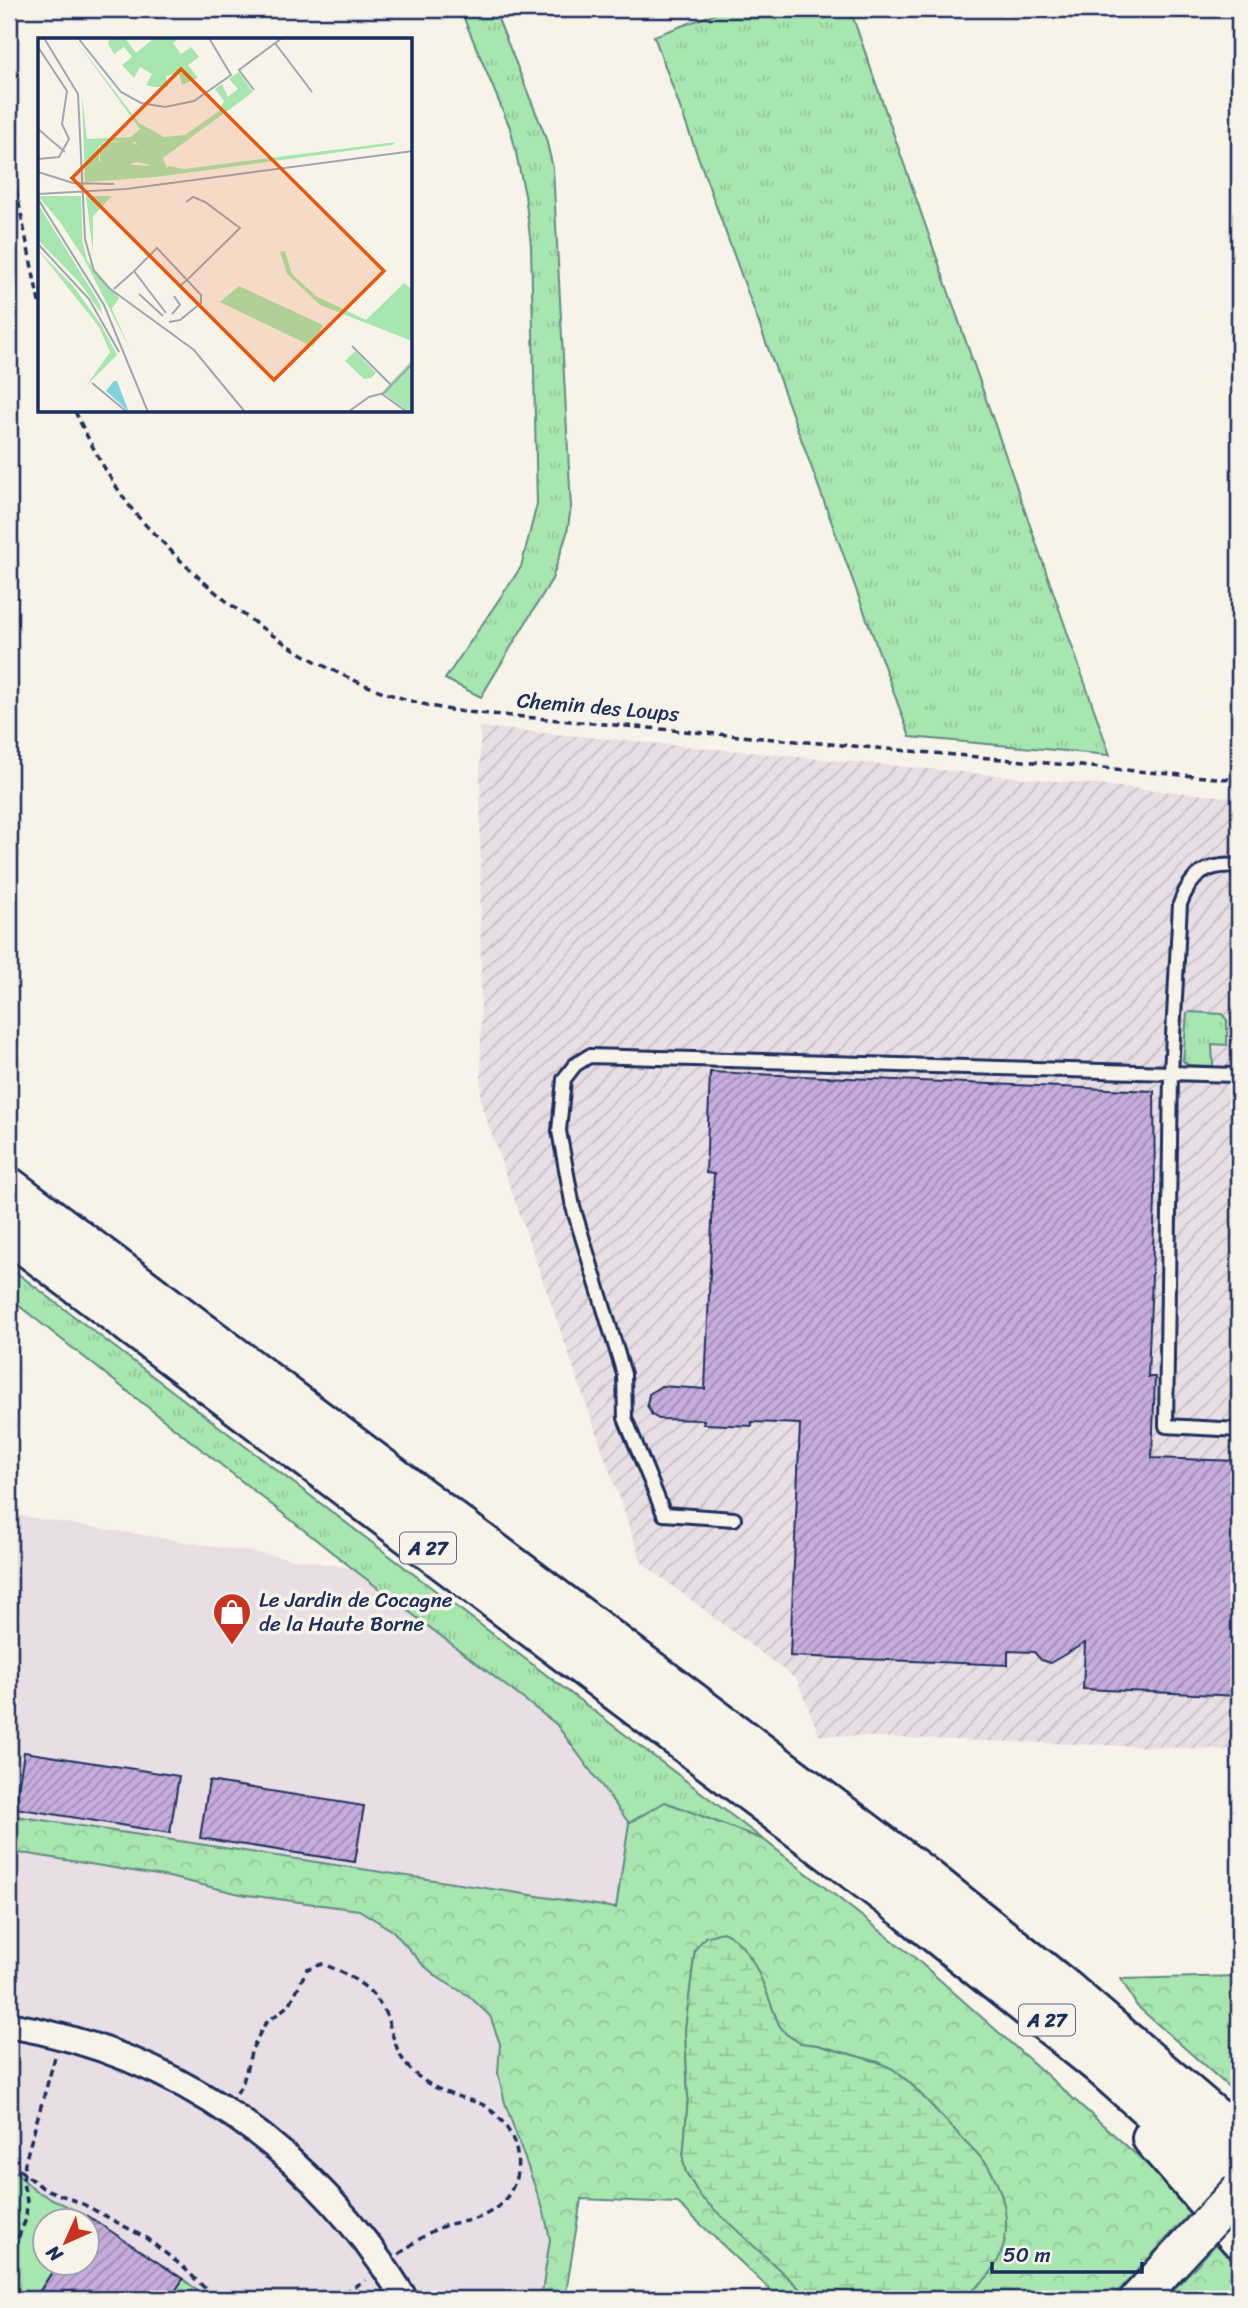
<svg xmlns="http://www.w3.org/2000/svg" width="1248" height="2308" font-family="Sriracha,sans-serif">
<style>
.built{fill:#e8dee4;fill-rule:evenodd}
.industrial{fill:url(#industrial-furrows)}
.grass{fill:url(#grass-tufts);stroke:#618a86;stroke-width:2}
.forest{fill:url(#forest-crowns);stroke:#618a86;stroke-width:2}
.wetland{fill:url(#wetland-marsh);stroke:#618a86;stroke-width:2}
.park{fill:#a7e6ae;stroke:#618a86;stroke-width:2}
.building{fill:url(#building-hatch);stroke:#1b2f5e;stroke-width:2}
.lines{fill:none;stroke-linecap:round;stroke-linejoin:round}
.service-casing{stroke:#1b2f5e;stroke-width:18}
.minor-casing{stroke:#1b2f5e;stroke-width:30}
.secondary-casing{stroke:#1b2f5e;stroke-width:40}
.motorway-casing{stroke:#1b2f5e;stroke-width:44}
.path{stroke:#1b2f5e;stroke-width:3.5;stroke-dasharray:7 5;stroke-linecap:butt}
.service{stroke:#f7f3e8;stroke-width:12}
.minor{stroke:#f7f3e8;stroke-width:24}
.secondary{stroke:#f7f3e8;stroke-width:35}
.motorway{stroke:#f7f3e8;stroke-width:38}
.secondary-bridge-casing{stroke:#1b2f5e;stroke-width:40;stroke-linecap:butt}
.secondary-bridge{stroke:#f7f3e8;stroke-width:35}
.labels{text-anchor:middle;stroke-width:7;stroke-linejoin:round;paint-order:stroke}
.shield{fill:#f7f3e8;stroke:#5d6a87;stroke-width:2}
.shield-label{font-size:19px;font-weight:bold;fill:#1b2f5e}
.street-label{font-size:21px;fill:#1b2f5e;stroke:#f7f3e8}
.poi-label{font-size:21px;fill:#1b2f5e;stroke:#f7f3e8;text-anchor:start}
.inset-road{fill:none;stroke:#9fa5b1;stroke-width:2}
.view{fill:#e8590c;fill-opacity:0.15;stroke:#e8590c;stroke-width:3.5}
.inset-edge{fill:none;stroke:#1b2f5e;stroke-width:3.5}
</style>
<defs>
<pattern id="industrial-furrows" width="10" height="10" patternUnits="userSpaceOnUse" patternTransform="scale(1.75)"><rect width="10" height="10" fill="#e8dee4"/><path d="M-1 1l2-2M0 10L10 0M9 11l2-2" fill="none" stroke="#c6bfc6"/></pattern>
<pattern id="grass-tufts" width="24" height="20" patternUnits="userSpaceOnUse" patternTransform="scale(1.75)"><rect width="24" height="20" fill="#a7e6ae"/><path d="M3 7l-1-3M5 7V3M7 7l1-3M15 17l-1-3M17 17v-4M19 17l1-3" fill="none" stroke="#8fc698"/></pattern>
<pattern id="forest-crowns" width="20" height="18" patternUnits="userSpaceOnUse" patternTransform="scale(1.75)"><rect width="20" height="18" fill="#a7e6ae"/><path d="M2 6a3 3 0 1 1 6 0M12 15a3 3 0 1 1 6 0" fill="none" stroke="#8fc698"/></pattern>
<pattern id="wetland-marsh" width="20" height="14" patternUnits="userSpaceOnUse" patternTransform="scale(1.75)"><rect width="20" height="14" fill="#a7e6ae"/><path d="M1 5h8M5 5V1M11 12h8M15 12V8" fill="none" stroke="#8fc698"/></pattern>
<pattern id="building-hatch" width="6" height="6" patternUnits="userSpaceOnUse" patternTransform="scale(1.75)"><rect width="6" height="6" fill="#c5acda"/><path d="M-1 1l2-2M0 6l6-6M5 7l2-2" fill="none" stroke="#9f8cb4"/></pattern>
</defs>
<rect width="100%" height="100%" fill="#f7f3e8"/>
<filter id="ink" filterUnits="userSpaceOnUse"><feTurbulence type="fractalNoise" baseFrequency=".0143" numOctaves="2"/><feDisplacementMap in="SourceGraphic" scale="14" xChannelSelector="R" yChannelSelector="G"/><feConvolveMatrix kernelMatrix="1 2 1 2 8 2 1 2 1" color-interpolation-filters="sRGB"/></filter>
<g filter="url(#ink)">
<!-- built -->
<path class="built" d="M9 1514 352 1568 556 1724 629 1823 565 2299H9ZM46 2220H88V2262H46Z"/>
<!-- industrial -->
<path class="industrial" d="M480 727 1239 798V1750L819 1735 797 1680 642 1563 481 1104Z"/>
<!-- grass -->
<path class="grass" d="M460 9H494L545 135 553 168 571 507 567 533 552 579 481 697 445 679 521 567 537 504 531 245 525 195 511 130Z
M728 9H850L1110 755 910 737 654 36Z
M1191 1012 1222 1014 1227 1020V1045L1212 1044 1213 1066 1188 1065 1183 1061 1187 1013Z
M9 1267 764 1840 665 1802 629 1823 556 1724 352 1568 9 1298Z"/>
<!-- forest -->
<path class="forest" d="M665 1802 764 1840 914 1957 1176 2190 1191 2212 1111 2299H963L990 2274 1005 2210 993 2175 987 2164 910 2083 893 2069 878 2062 817 2045 800 2043 786 2034 779 2025 750 1956 695 1950 685 2030 688 2097 683 2160 686 2172 701 2196 811 2299H780L678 2203 581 2199 565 2299H541L550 2239 544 2212 505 2103 498 2073 500 2044 490 2016 469 1996 440 1979 422 1964 393 1931 359 1910 240 1894 169 1877 29 1854 9 1853V1815L616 1908 629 1823Z
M1239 1976V2096L1137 2006 1121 1979Z
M1220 2240 1239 2270V2299H1165Z"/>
<!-- wetland -->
<path class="wetland" d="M722 1932C754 1943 767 1996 779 2025L786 2034 800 2043 817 2045 878 2062 893 2069 910 2083 987 2164C1008 2198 1015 2238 991 2272 984 2282 972 2291 963 2299H811L700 2196 686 2172 683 2160 688 2097 685 2030 695 1950 705 1937Z"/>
<!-- park -->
<path class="park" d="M9 2169 15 2171 34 2190 89 2217 86 2220H46V2262L58 2263 38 2293 46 2299H9Z
M183 2279 208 2299H170Z"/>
<!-- building -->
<path class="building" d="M710 1072 1154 1091 1155 1199 1148 1377H1155L1152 1458 1239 1461V1696L1083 1689 1085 1643 1050 1663 1041 1660 1034 1652 1008 1651V1665L790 1656 800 1424 752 1422V1426L703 1424 704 1420 659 1419 652 1415 647 1405 649 1394 661 1386 705 1389 714 1174 706 1173Z
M24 1752 179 1776 170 1833 15 1808Z
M209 1781 364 1806 355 1862 200 1838Z
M88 2216 183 2279 170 2299H46L38 2294 58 2263H88Z"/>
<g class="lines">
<defs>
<path id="service" d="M1235 1075 1171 1073 1166 1426 1239 1430
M734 1519 664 1514 625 1418 624 1374 573 1207 559 1131 564 1079 575 1065 589 1056 1171 1073 1180 904C1191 874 1207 863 1239 866"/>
<path id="minor" d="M9 2025C181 2055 314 2152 405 2299"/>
<path id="secondary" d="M1138 2299 1173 2261"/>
<path id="motorway" d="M9 1187 929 1880 1065 1989 1239 2138
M9 1233 908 1911 1099 2064 1239 2188
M1152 2138 1239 2238"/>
</defs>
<!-- service casing -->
<use href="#service" class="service-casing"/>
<!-- minor casing -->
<use href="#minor" class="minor-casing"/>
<!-- secondary casing -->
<use href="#secondary" class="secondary-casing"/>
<!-- motorway casing -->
<use href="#motorway" class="motorway-casing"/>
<!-- path -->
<path class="path" d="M9 155 40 307
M75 411C91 446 109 478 131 508 144 525 161 540 175 555 252 631 348 693 456 711L1239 780
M237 2093 243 2082 252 2049 260 2033 265 2024 290 2004 307 1969 322 1964C350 1974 378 1990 388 2020 394 2040 398 2058 413 2072 428 2086 446 2093 465 2099 472 2101 479 2102 485 2106 501 2116 514 2135 517 2154 521 2185 505 2209 475 2219 465 2222 454 2222 444 2226 427 2232 413 2244 399 2254
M9 2162 43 2188 83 2204 146 2238 182 2266 216 2299
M9 2260 26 2219 27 2201 23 2183 25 2162 55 2057
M334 2299 365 2280"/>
<!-- service -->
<use href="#service" class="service"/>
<!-- minor -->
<use href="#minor" class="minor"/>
<!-- secondary -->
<use href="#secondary" class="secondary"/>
<!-- motorway -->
<use href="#motorway" class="motorway"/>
<defs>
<path id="secondary-bridge" d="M1173 2261 1239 2190"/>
</defs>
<!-- secondary-bridge casing -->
<use href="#secondary-bridge" class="secondary-bridge-casing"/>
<!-- secondary-bridge -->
<use href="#secondary-bridge" class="secondary-bridge"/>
</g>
</g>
<!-- icons -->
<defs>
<symbol id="shop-pin" viewBox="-11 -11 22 30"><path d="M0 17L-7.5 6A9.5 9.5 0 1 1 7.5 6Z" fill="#c8321e" stroke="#f7f3e8"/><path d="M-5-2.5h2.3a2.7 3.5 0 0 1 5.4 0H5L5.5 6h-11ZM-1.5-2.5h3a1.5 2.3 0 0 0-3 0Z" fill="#fff"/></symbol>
</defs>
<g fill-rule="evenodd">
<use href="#shop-pin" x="210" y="1590" width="44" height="60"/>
</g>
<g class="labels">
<!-- shield labels -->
<g class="shield">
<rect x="400" y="1532.5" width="56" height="31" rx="5"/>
<rect x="1019" y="2004.5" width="56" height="31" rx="5"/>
</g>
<g class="shield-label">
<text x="428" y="1555">A 27</text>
<text x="1047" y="2027">A 27</text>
</g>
<!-- street labels -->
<g class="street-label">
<text transform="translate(598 707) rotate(5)" y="7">Chemin des Loups</text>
</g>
<!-- poi labels -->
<g class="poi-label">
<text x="259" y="1607">Le Jardin de Cocagne<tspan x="259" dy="24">de la Haute Borne</tspan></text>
</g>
</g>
<!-- overview -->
<g transform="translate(38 38)">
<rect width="374" height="374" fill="#f7f3e8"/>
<path d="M358 104 354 107 118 139 131 128 146 131ZM44 201 49 222 81 260 74 271 91 309 45 219ZM247 213 254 236 278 258 328 282 366 245 374 251V303L282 267 249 236 242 214ZM201 248 285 287 275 309 182 264ZM374 322V374H371L344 354Z" fill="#a7e6ae"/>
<path d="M36 0 101 85 126 99 147 97 181 73 186 63 177 51 184 46 190 59 200 51 191 41 201 34 215 54 125 120 130 133 118 139 47 144 44 58 49 101 93 99 102 91ZM68 103 97 104 111 128 61 124V107ZM0 158H43L45 219 22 184ZM48 158H74L55 178V215ZM0 166 62 266 64 276 41 244 0 202ZM0 212 36 249 62 285 79 317 48 348 72 314 61 289Z" fill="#a7e6ae" fill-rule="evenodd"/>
<path d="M92 102 108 115 113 127 98 124 83 130 62 126V106Z" fill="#a7e6ae"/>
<path d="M87 0 98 15 116 0H141L135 5 143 16 153 9 161 19 150 27 160 40 144 47 141 35 128 38 130 49H116L108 47 114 36 102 29 96 40 84 27 94 19 86 9 76 16 70 6 71 0ZM317 313 338 335 333 340 326 341 307 323Z" fill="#a7e6ae"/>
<path d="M76 343H79L91 374 68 353Z" fill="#82d3dc"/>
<path class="inset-road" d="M6 0 40 56 47 201 56 233 71 250 156 312 207 374M40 0 83 54 103 65 127 69 156 63 193 37 171 0M237 5 274 54M0 9 29 53 24 86 31 101 21 119 0 121M216 52 201 32 244 0M0 91 27 114M0 134 35 145 76 146M0 156 88 151 375 113M0 161 66 267 110 374M0 206 51 261 81 314M76 251 95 234M101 256 125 278M128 275 96 233 119 210 149 242 143 247M134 276 142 267 136 258M131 284 142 282 163 265V257L149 242 202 190 167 164 155 159 148 164M314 308 353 347M54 345 89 374M344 356 369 374M310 374 331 359 346 355 375 325"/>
<path class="view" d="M143 31 346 233 236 342 34 140Z"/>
<rect width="374" height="374" class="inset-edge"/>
</g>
<!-- margin -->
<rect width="1248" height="2308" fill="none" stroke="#f7f3e8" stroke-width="35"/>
<rect x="18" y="18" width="1213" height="2273" fill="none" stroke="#1b2f5e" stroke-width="2.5" filter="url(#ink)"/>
<!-- north arrow -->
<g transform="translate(66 2242) rotate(225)"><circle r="33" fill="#f7f3e8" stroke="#9fa5b1" stroke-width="2"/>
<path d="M0-5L12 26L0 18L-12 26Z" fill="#c8321e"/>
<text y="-10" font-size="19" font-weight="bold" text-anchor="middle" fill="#1b2f5e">N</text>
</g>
<!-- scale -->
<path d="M992 2262v10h150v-10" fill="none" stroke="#1b2f5e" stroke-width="3.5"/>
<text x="1003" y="2262" font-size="21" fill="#1b2f5e" stroke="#f7f3e8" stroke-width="5" paint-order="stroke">50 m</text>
</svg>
